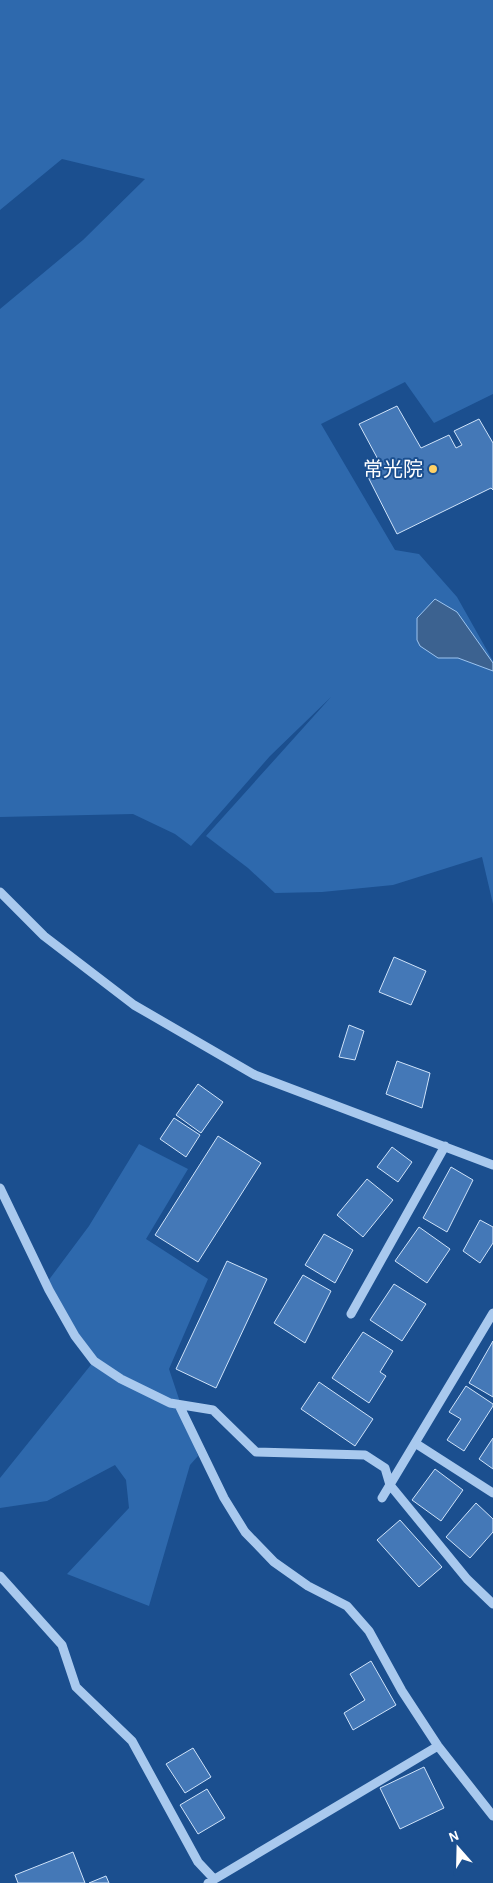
<svg xmlns="http://www.w3.org/2000/svg" width="493" height="1883" font-family="'Alegreya Sans','Noto Sans JP',sans-serif">
<style>
.green{fill:#2e69ad}
.water{fill:#3c6290;stroke:#9cc4f0}
.building{fill:#4478b7;stroke:#cfe3fa}
.lines{fill:none;stroke-linecap:round;stroke-linejoin:round}
.minor{stroke:#a9c9ee;stroke-width:9}
.poi-dot{fill:#ffd166;stroke:#1b4f8f;stroke-width:2}
.labels{text-anchor:middle;stroke-width:4;stroke-linejoin:round;paint-order:stroke}
.poi-label{font-size:20px;fill:#fff;stroke:#1b4f8f;text-anchor:end}
</style>
<rect width="100%" height="100%" fill="#1b4f8f"/>
<!-- green -->
<path class="green" d="M0 0H493V394L434 423 405 382 321 424 395 550 419 554 457 597 493 661V904L482 857 393 885 322 892 275 893 248 868 206 836 331 697 270 756 191 846 175 834 133 814 0 817V309L83 240 145 179 62 159 0 210Z
M139 1144 188 1169 146 1239 208 1279 169 1369 198 1456 190 1465 149 1606 67 1574 129 1508 126 1480 115 1465 47 1501 0 1508V1478L94 1361 48 1281 89 1226Z"/>
<!-- water -->
<path class="water" d="M435 599 457 612 493 663V671L458 658H438L420 646 417 640V618Z"/>
<!-- building -->
<path class="building" d="M397 406 421 448 449 435 456 448 462 445 454 431 479 419 493 443V490L491 488 397 534 366 473 381 465 359 424Z
M394 957 426 971 411 1005 379 992Z
M349 1025 364 1031 355 1060 339 1057Z
M397 1061 430 1073 422 1108 386 1094Z
M198 1084 223 1102 201 1133 176 1115Z
M174 1118 200 1135 186 1157 160 1139Z
M218 1136 261 1163 198 1262 155 1235Z
M392 1147 412 1162 398 1182 377 1167Z
M451 1167 473 1180 447 1232 423 1218Z
M367 1179 393 1200 363 1237 337 1215Z
M480 1220 493 1227V1243L480 1263 463 1251Z
M419 1227 450 1249 427 1283 395 1261Z
M324 1234 353 1250 335 1283 305 1265Z
M227 1261 267 1279 216 1388 176 1369Z
M303 1275 331 1291 305 1343 274 1323Z
M394 1284 426 1304 402 1341 370 1320Z
M363 1332 393 1351 380 1372 386 1376 369 1403 332 1378Z
M493 1341V1397L469 1383Z
M319 1382 373 1419 355 1446 301 1409Z
M466 1386 493 1404V1406L464 1451 447 1440 461 1419 449 1412Z
M493 1438V1469L479 1459Z
M435 1469 463 1490 441 1521 412 1500Z
M476 1503 493 1519V1532L470 1558 446 1537Z
M400 1520 442 1567 419 1587 377 1540Z
M371 1661 396 1705 353 1730 344 1713 365 1700 350 1674Z
M193 1748 211 1777 185 1793 166 1764Z
M424 1767 444 1808 400 1829 380 1788Z
M207 1789 225 1818 198 1834 180 1805Z
M73 1852 85 1883H18L15 1875Z
M106 1876 109 1883H89Z"/>
<g class="lines">
<!-- minor -->
<path class="minor" d="M0 892 44 936 134 1005 255 1075 493 1165
M0 1188 49 1290 75 1336 94 1361 121 1379 170 1403 213 1410 256 1452 365 1455 385 1468 390 1485 467 1579 493 1604
M351 1314 445 1146
M179 1405 224 1498 245 1532 274 1562 308 1586 347 1606 369 1631 402 1691 438 1746 493 1816
M415 1443 493 1493
M382 1498 493 1313
M0 1576 62 1645 76 1687 132 1741 198 1862 214 1879
M208 1883 438 1746"/>
</g>
<!-- markers -->
<circle class="poi-dot" cx="433" cy="469" r="5"/>
<g class="labels">
<!-- poi labels -->
<g class="poi-label">
<text x="423" y="476">常光院</text>
</g>
</g>
<!-- north arrow -->
<g transform="translate(458 1848) rotate(340)" stroke="#1b4f8f" stroke-width="4" paint-order="stroke">
<path d="M0-4L9 19L0 12L-9 19Z" fill="#ffffff"/>
<text y="-8" font-size="14" font-weight="bold" text-anchor="middle" fill="#ffffff">N</text>
</g>
</svg>
